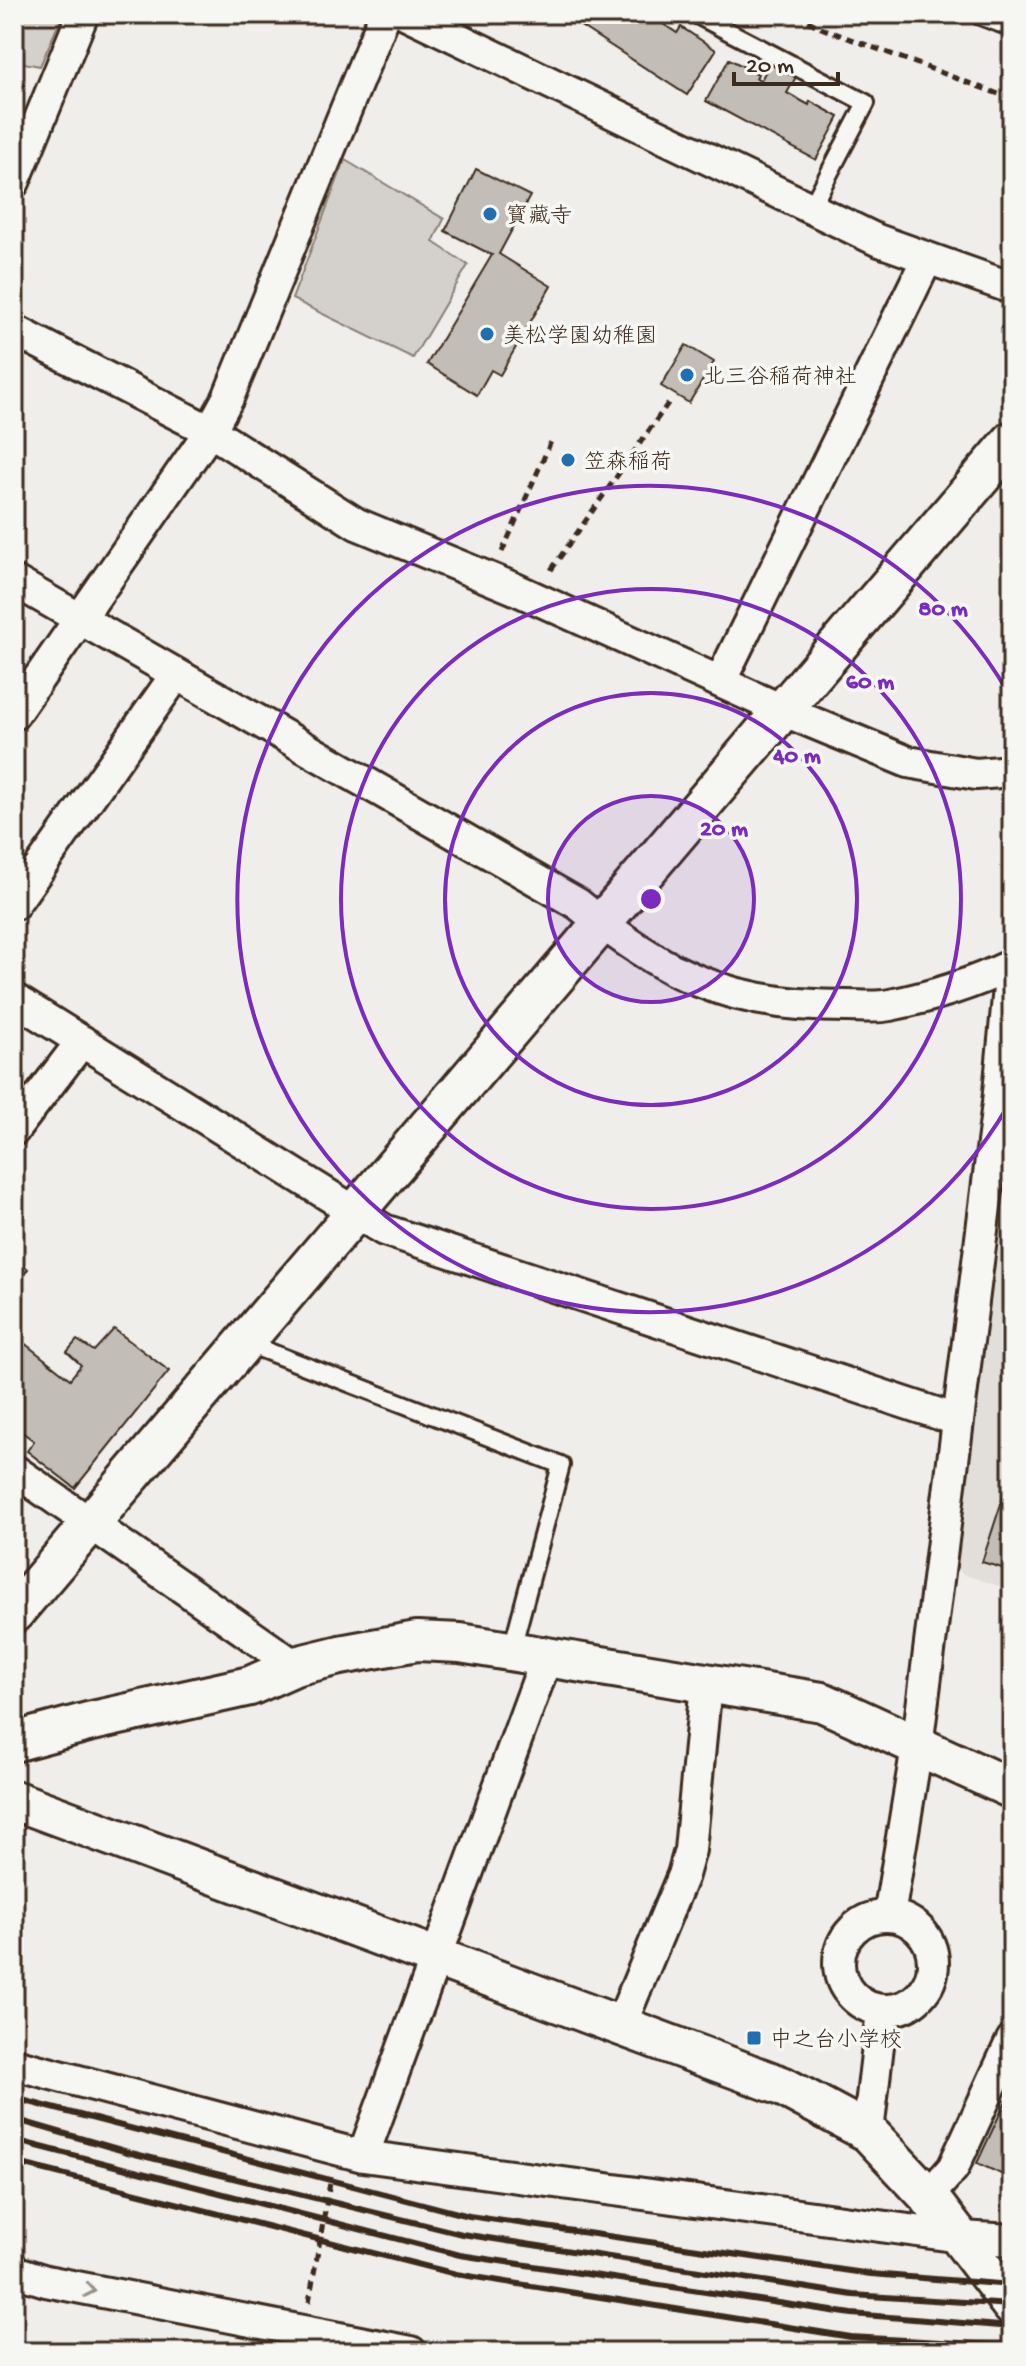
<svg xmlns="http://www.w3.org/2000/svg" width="1026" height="2366" font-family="'Gochi Hand','Klee One',sans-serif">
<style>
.built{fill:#e2dfdb}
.green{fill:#d4d1cc;stroke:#887e75;stroke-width:2}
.building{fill:#c2bdb7;stroke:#3b2a1e;stroke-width:2}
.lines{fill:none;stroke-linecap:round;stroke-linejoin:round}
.service-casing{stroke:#3b2a1e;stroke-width:22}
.minor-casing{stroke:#3b2a1e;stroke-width:36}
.tertiary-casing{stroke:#3b2a1e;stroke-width:44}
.path{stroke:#3b2a1e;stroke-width:5;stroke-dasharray:8 6;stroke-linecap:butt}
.service{stroke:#f6f6f2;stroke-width:16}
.minor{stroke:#f6f6f2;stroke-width:30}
.tertiary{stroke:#f6f6f2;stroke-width:38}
.rail{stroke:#3b2a1e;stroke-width:6}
.oneway{stroke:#989088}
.ring{fill:none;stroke:#7b2cbf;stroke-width:4}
.poi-dot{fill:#1f6fb2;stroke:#f6f6f2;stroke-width:3}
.labels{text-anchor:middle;stroke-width:7;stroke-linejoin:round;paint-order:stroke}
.poi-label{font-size:22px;fill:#3b2a1e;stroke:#f6f6f2;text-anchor:start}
.centre{fill:#7b2cbf;stroke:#f6f6f2;stroke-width:4}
.ring-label{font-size:24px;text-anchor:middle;font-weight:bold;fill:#7b2cbf;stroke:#f6f6f2;stroke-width:7;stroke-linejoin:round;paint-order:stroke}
</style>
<rect width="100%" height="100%" fill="#efeeea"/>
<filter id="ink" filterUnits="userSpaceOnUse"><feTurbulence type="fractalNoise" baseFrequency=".0125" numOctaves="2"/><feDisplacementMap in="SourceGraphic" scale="16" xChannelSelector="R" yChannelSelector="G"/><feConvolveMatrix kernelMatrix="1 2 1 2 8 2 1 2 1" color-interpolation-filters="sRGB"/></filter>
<g filter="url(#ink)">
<!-- built -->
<path class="built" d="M1012 1131V1590L962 1574 956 1566 1008 1135Z"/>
<!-- green -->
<path class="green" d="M14 14H63L40 66 14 61Z
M345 160 444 219 433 242 468 265 413 358 292 299Z"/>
<!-- building -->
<path class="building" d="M562 14H648L677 33 681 27 716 50 687 95Z
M729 59 758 74 756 78 761 80 770 63 796 77 787 93 809 105 810 101 839 117 816 160 706 101Z
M476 169 530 196 499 254 551 286 500 375 491 370 477 395 427 364 492 255 445 231Z
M686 345 714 362 689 403 661 386Z
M14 1258 28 1269 14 1288Z
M114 1329 169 1371 75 1488 27 1451 34 1441 14 1426V1335L70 1379 81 1365 67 1352 77 1340 94 1351Z
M1012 1470V1571L982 1562Z
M1012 2096V2179L977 2163 1006 2101H1009Z"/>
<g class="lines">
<defs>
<path id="service" d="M695 14 866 103 811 208
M980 14V16L1012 28
M246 1343 561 1465 511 1652"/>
<path id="minor" d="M407 14 877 240 1012 288
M14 182 83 14
M14 330 210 431 357 524 513 588 782 710 908 762 976 774 1012 771
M14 581 578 904C607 928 640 952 674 970 729 998 786 1006 847 1006 861 1006 876 1008 890 1005 931 997 974 983 1012 965
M720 682 927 259
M14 714 210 431 228 398 385 14
M14 904 176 675
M14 999 384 1230 957 1420
M14 1130 82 1041
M14 1470 295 1666
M839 1963a47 47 0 1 1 94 0a47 47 0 1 1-94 0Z
M889 1916 917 1747 998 1103 1011 966
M621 2024 683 1875 690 1850 706 1684
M14 2064 363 2156 961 2237 1012 2240
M868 2132 882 2011
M363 2156 546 1659
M928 2196 953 2168 1012 2040
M14 2271 46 2281 411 2352"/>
<path id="tertiary" d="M14 1613 1012 441
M14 1742 88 1722 250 1686 295 1666 340 1655 417 1641 460 1643 822 1702 1012 1789
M14 1800 782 2086 868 2132 928 2196 1012 2306"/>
</defs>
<!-- service casing -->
<use href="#service" class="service-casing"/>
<!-- minor casing -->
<use href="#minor" class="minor-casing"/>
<!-- tertiary casing -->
<use href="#tertiary" class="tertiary-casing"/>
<!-- path -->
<path class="path" d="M796 14 821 28 1012 99
M502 552 553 437
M551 570 671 399
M309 2302 331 2177"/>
<!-- service -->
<use href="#service" class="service"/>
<!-- minor -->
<use href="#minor" class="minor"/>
<!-- tertiary -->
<use href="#tertiary" class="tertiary"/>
<!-- rail -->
<path class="rail" d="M14 2098 469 2216 871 2274 1012 2285
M14 2119 131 2153 462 2234 853 2295 1012 2305
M14 2140 460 2255 852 2314 1012 2327
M14 2162 456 2274 851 2337 1012 2346"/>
</g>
<!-- one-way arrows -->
<defs><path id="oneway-chevron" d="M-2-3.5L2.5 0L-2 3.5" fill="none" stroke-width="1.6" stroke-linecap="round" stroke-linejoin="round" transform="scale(2)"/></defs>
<use class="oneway" href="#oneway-chevron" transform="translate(90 2290) rotate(11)"/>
</g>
<!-- distance rings -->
<circle cx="651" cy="899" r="103" fill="#7b2cbf" fill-opacity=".12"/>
<g class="ring">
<circle cx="651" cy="899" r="103"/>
<circle cx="651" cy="899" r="206"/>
<circle cx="651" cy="899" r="310"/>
<path d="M1010 1102A413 413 0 1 1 1010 696"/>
</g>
<!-- markers -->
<g class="poi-dot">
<circle cx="490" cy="214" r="8"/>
<circle cx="487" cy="334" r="8"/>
<circle cx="687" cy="375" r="8"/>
<circle cx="568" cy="460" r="8"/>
<rect x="746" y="2030" width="16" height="16" rx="4"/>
</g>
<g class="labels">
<!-- poi labels -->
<g class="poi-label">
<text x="506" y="222">寳藏寺</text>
<text x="503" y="342">美松学園幼稚園</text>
<text x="703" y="383">北三谷稲荷神社</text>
<text x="584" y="468">笠森稲荷</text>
<text x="770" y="2046">中之台小学校</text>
</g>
</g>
<circle cx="651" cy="899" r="12" class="centre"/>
<g class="ring-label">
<text x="943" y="615">80 m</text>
<text x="870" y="688">60 m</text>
<text x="797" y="762">40 m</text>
<text x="724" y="835">20 m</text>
</g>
<!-- margin -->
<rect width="1026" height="2366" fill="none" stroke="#f6f6f2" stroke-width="48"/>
<rect x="24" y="24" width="978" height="2318" fill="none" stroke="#3b2a1e" stroke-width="3" filter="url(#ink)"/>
<!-- scale -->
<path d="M734 72v12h104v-12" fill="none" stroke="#3b2a1e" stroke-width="4"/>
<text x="746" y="72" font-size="24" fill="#3b2a1e" stroke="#f6f6f2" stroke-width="6" paint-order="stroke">20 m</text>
</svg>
